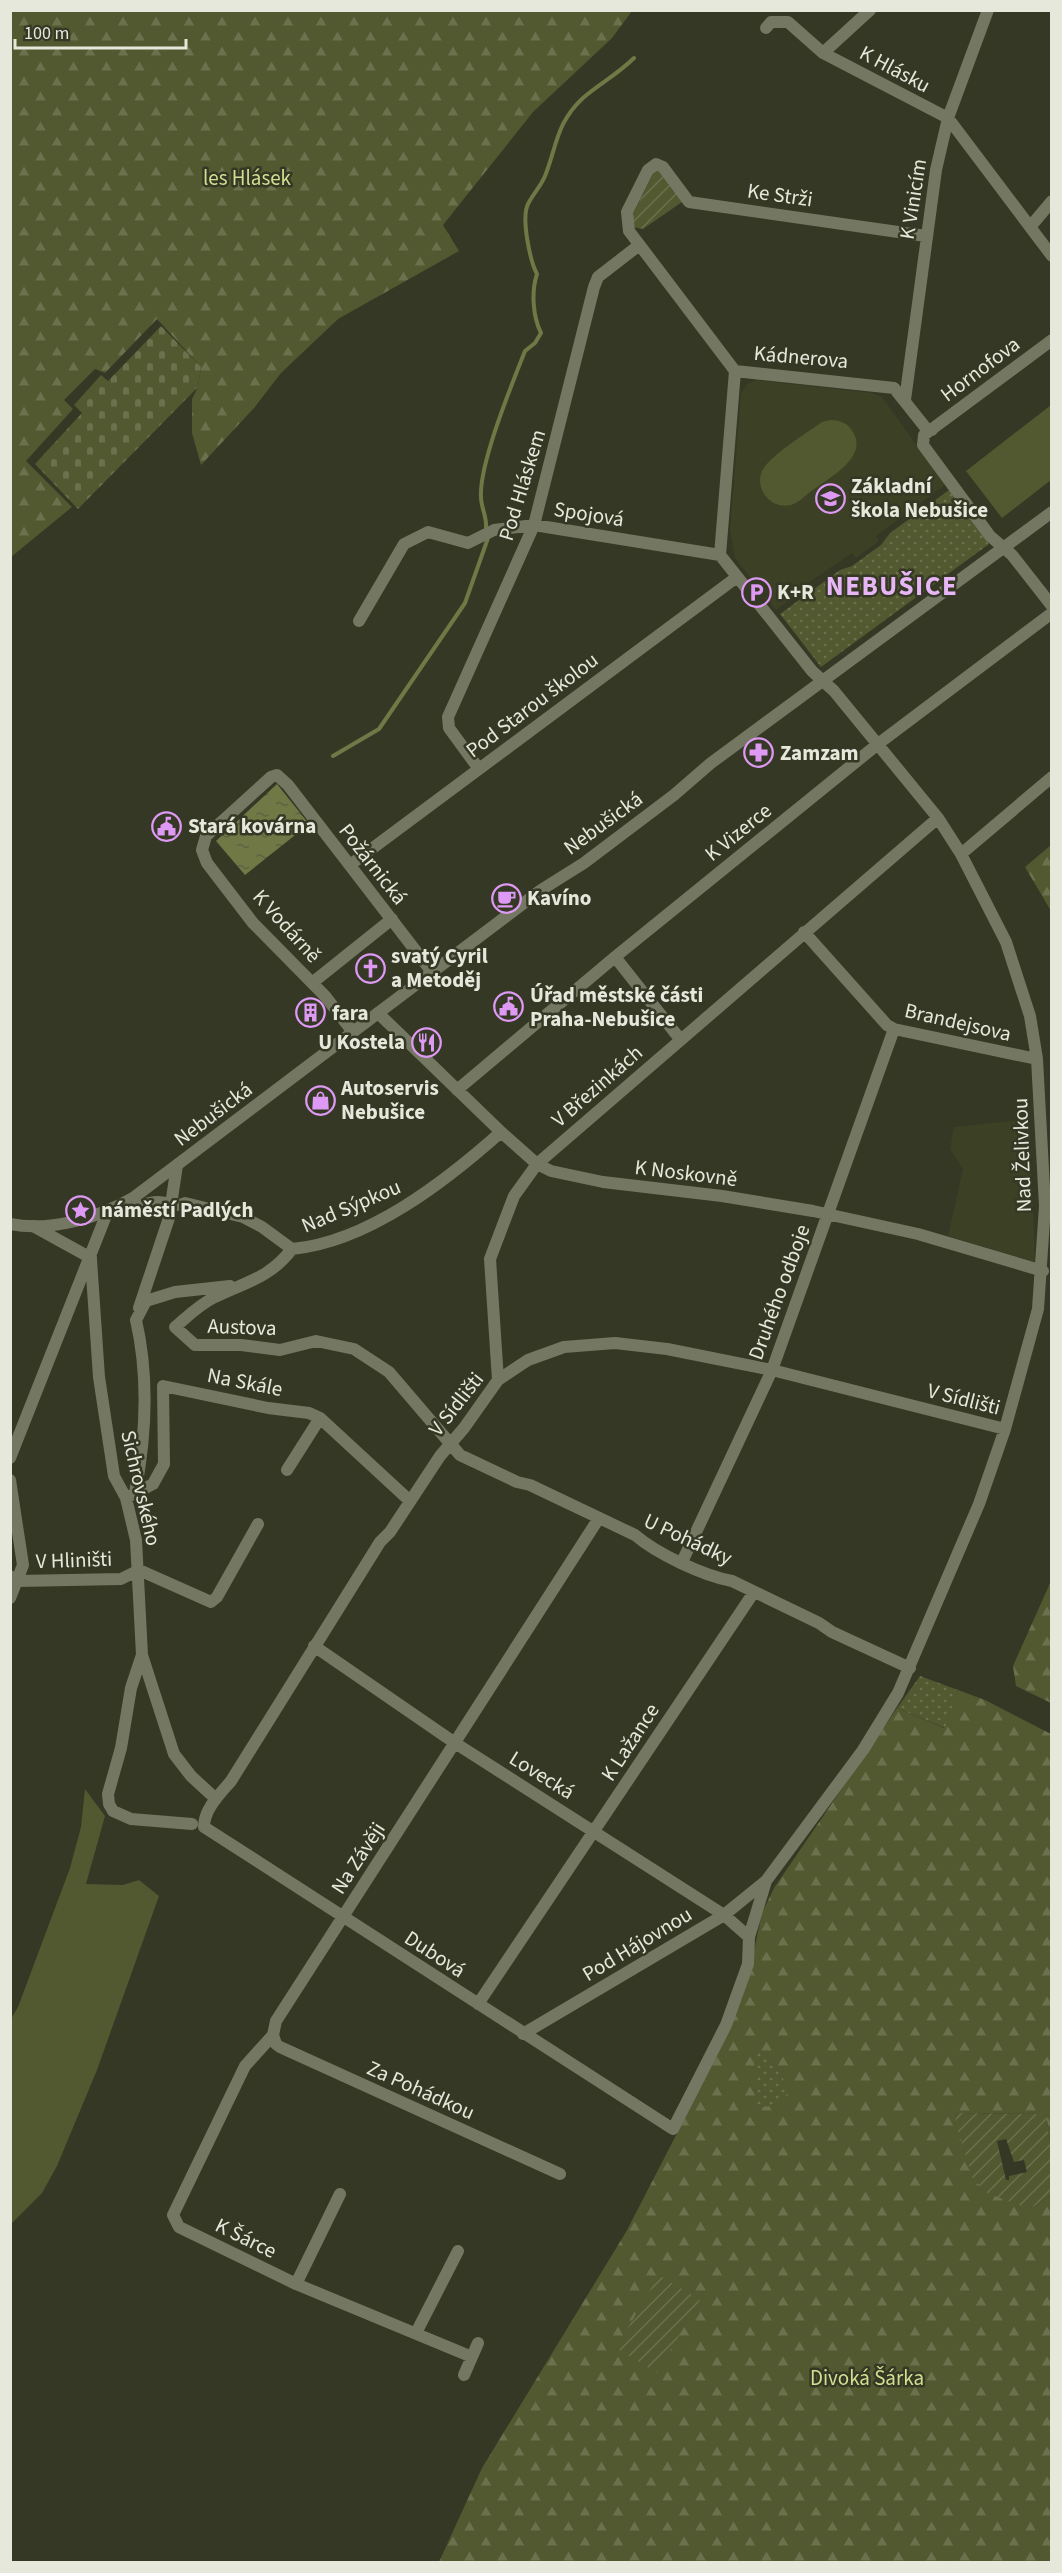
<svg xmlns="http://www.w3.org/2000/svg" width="1062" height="2573" font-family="'Source Sans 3',sans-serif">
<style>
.built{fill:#3c4024}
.grass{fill:#52582f}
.forest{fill:url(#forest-firs)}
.cemetery{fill:url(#cemetery-stones)}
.park{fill:url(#park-dots)}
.garden{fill:url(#garden-furrows);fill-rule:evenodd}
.water{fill:url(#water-ripples)}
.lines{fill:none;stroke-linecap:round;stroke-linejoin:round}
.stream{stroke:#707846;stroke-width:4}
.minor{stroke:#747862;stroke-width:12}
.tertiary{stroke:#747862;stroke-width:12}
.labels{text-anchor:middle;stroke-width:5;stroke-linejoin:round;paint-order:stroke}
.street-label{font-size:21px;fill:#e5e8db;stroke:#353824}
.park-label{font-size:21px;fill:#d2de90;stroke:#353824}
.poi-label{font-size:21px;font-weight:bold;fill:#e5e8db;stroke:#353824;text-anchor:start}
.district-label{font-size:27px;font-weight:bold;letter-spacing:1.5px;fill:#e6b6f6;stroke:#353824}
</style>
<defs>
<pattern id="forest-firs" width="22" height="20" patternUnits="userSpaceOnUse" patternTransform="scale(1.5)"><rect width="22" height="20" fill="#52582f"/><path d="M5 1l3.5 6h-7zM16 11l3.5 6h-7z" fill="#6b704d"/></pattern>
<pattern id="cemetery-stones" width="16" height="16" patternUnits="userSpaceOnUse" patternTransform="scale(1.5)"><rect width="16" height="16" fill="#52582f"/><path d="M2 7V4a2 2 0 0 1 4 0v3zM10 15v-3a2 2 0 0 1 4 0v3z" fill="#6b704d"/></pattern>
<pattern id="park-dots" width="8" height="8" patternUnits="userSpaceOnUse" patternTransform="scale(1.5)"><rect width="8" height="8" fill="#52582f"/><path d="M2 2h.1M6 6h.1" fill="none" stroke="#6b704d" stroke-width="1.8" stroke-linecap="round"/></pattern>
<pattern id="garden-furrows" width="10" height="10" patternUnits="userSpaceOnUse" patternTransform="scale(1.5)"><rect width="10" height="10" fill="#52582f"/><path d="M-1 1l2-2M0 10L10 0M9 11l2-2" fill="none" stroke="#6b704d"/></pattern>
<pattern id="water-ripples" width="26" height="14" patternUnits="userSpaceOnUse" patternTransform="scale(1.5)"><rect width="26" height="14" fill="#707846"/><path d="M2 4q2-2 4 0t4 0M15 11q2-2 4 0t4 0" fill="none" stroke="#5d6244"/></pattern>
</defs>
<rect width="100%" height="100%" fill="#353824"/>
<!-- built -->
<path class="built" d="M756 380 872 393 882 397 945 485 876 536 879 541 856 558 852 553 808 583 805 588 776 610 735 558 730 531 741 393 747 384Z
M1029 1119 1030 1132 1035 1262 948 1236 963 1169 950 1149 954 1127Z"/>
<!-- grass -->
<path class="grass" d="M1051 405V480L1002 518 966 471Z
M830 420C840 420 848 423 853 432 869 458 827 479 810 492 804 497 798 503 791 505 772 510 754 490 762 471 770 455 807 433 822 422Z
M85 1789 105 1816 86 1884 123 1885 139 1880 159 1896 97 2070 57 2166 42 2193 11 2224V2019L18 2007 70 1868 81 1827Z"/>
<!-- forest -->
<path class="forest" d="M11 11H632L612 38 533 112 443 225 459 251 338 319 281 373 254 408 201 465 192 433V399L198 387 201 367 157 319 105 373 95 369 64 400 73 409 26 461 72 507 11 557Z
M1051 845V911L1025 867Z
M1051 1581V1703L1016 1686 1013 1666Z
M958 1690 985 1700 1051 1734V2148L1046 2114 957 2113 955 2121 1029 2209 1051 2196V2562H439L482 2468 626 2232 703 2083 724 2040 750 1970 762 1913 774 1888 897 1708 944 1728Z"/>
<!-- cemetery -->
<path class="cemetery" d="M161 326 201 367 198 387 78 509 35 464 82 413 74 405 101 375 108 381Z"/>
<!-- park -->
<path class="park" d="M949 490 989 544 821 667 780 614 840 570 852 566 881 545 890 533Z
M920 1676 958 1690 945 1728 897 1708Z
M767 2052 781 2070 787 2094 774 2106 756 2107 754 2053Z"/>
<!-- garden -->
<path class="garden" d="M657 166 682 202 643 229 627 226Z
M957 2113 1046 2114 1051 2148V2196L1029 2209 987 2193 973 2179 955 2121ZM1006 2139 1014 2162 1024 2160 1027 2172 1009 2176V2180H1006L997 2141Z
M659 2275 700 2300 657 2373 616 2348Z"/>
<!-- water -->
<path class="water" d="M277 784 309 824 245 875 216 841Z"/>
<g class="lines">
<!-- stream -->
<path class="stream" d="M486 528C487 516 481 508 481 497 479 464 512 384 525 351L535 343 541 333C533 317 531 292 537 274 530 261 521 218 528 204 533 194 541 186 545 176 557 146 556 123 583 98 599 84 618 74 634 58
M333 756 379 729 465 603 488 538"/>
<!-- minor -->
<path class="minor" d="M870 10 823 53 948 118 1052 256
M766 28 771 22H788L823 53
M1030 227 1052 201
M1052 340 924 435 923 445 990 536 1012 555 1052 606
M735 371 629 231 627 212 648 170 656 164 663 167 689 202 926 236
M905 400 936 170 948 118 988 10
M932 430 925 427 894 388 735 371 720 555 812 671 834 691 938 818 961 854 1006 942 1030 1016 1037 1059 1045 1206 1038 1309 1005 1429 979 1504 898 1693 863 1750 766 1881 749 1937 748 1964 726 2025 673 2129 204 1827C204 1809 220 1794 231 1781L380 1542 390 1532 440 1456 464 1428 498 1380 528 1360 564 1347 615 1343 667 1349 772 1370 1005 1429
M359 621 404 544 428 532 468 543 494 530 534 525 720 555
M479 769 449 728 448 717 534 525 594 287 598 277 638 246
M961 854 1052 777
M350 865 737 577
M804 932 887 1025 894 1029 1037 1059
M615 957 680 1039
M312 983 392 919
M378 1013 501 1132 537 1164 551 1171 603 1182 722 1196 813 1211 918 1234 1043 1271
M353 1032 325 996 253 923 207 863 202 850 206 836 271 777 277 775 288 785 432 972
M457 1090 615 957 878 744 1052 613
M33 1226 91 1258
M292 1249C269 1279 245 1282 213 1298 199 1305 187 1317 175 1327L195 1345H241L280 1350 316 1341 354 1349 389 1372 460 1455 517 1482 530 1485 635 1535C657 1554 704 1576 732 1581L819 1623 832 1632 910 1668
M91 1260 99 1377 114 1476 126 1498 136 1540 142 1655 174 1754 191 1776 216 1799
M139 1308 169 1218 177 1165
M498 1380 490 1259 514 1196 537 1164 938 818
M10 1458 107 1213C126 1213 143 1202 158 1202 169 1202 175 1208 185 1203L243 1217 262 1227 292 1249C368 1242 446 1181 501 1132
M287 1470 320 1418
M10 1480 23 1565 10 1598
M135 1493C146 1437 149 1377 136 1320L146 1301 175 1292 230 1286
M126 1498 153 1484 164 1464 163 1386 268 1408 309 1413 320 1418 410 1501
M682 1562 772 1370 894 1029
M10 1576 18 1581 121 1579 139 1570 211 1602 217 1597 258 1524
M314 1646 455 1743 724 1915 749 1937
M142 1655 131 1688 121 1748 108 1794 109 1804 113 1811 131 1819 192 1824
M478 2004 754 1592
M523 2034 724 1915 766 1881
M273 2035 276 2044 280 2047 560 2174
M296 2284 340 2194
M416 2333 458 2251
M472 2357 296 2284 179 2227 173 2215 245 2066 273 2035 276 2021 599 1518
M464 2375 478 2343"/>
<!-- tertiary -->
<path class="tertiary" d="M10 1224C50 1232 98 1218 133 1198L541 890 584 863 674 795 711 763 1052 512"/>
</g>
<!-- icons -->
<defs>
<symbol id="school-ring" viewBox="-11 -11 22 22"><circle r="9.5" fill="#353824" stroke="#dd99f3" stroke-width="1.5"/><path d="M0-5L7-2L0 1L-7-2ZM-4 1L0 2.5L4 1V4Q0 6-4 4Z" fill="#dd99f3"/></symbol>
<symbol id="parking-ring" viewBox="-11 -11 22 22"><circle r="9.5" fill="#353824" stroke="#dd99f3" stroke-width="1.5"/><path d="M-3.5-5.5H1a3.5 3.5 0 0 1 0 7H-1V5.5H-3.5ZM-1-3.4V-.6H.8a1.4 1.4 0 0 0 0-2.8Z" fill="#dd99f3"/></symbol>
<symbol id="pharmacy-ring" viewBox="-11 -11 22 22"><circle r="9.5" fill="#353824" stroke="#dd99f3" stroke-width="1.5"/><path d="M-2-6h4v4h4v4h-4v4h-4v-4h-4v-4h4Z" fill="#dd99f3"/></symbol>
<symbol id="civic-ring" viewBox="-11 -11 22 22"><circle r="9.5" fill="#353824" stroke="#dd99f3" stroke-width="1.5"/><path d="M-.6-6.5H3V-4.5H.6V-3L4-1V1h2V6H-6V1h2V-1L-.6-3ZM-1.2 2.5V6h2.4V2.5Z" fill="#dd99f3"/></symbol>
<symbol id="cafe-ring" viewBox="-11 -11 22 22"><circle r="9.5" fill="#353824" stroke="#dd99f3" stroke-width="1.5"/><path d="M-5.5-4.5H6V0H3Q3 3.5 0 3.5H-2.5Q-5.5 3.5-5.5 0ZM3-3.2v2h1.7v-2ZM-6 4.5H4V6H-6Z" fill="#dd99f3"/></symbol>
<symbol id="church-ring" viewBox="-11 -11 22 22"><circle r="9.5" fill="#353824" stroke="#dd99f3" stroke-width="1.5"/><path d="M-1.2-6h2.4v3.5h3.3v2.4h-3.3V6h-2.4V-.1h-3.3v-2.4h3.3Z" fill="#dd99f3"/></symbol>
<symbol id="building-ring" viewBox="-11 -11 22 22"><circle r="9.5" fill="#353824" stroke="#dd99f3" stroke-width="1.5"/><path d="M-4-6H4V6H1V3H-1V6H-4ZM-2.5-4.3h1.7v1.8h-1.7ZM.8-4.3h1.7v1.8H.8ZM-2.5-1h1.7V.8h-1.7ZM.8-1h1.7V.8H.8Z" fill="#dd99f3"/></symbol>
<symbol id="restaurant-ring" viewBox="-11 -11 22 22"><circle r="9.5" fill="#353824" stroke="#dd99f3" stroke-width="1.5"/><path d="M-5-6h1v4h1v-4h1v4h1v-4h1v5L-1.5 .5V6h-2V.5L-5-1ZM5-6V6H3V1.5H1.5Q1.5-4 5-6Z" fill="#dd99f3"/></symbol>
<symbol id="shop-ring" viewBox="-11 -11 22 22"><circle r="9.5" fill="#353824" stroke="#dd99f3" stroke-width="1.5"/><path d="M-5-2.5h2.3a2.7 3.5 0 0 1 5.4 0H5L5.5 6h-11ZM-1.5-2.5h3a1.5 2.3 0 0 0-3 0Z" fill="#dd99f3"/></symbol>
<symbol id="sight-ring" viewBox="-11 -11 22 22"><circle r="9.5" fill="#353824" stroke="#dd99f3" stroke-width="1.5"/><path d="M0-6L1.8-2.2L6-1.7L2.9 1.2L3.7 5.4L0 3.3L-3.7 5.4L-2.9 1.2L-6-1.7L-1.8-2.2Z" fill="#dd99f3"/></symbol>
</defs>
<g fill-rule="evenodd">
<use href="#school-ring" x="814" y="482" width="33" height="33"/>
<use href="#parking-ring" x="740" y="576" width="33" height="33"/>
<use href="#pharmacy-ring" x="742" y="736" width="33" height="33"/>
<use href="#civic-ring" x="150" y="810" width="33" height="33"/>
<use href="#cafe-ring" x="490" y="882" width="33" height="33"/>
<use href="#church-ring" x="354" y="952" width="33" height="33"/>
<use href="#civic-ring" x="492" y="990" width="33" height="33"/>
<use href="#building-ring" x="294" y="996" width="33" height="33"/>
<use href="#restaurant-ring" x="410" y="1026" width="33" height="33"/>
<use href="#shop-ring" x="304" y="1084" width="33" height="33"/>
<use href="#sight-ring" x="64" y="1194" width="33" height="33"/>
</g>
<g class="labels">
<!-- street labels -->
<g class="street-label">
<text transform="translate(895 69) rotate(28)" y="7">K Hlásku</text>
<text transform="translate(780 195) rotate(8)" y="7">Ke Strži</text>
<text transform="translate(913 199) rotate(-81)" y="7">K Vinicím</text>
<text transform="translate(801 357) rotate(5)" y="7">Kádnerova</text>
<text transform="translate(980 369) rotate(-37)" y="7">Hornofova</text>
<text transform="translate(522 485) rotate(-73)" y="7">Pod Hláskem</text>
<text transform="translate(589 514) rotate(9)" y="7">Spojová</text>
<text transform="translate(532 705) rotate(-37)" y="7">Pod Starou školou</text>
<text transform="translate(603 823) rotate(-36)" y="7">Nebušická</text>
<text transform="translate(738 832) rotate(-39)" y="7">K Vizerce</text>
<text transform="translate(373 864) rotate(52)" y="7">Požárnická</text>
<text transform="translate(287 926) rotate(48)" y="7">K Vodárně</text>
<text transform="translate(958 1022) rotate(13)" y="7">Brandejsova</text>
<text transform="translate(597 1086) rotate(-41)" y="7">V Březinkách</text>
<text transform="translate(213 1114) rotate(-37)" y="7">Nebušická</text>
<text transform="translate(1022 1155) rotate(-92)" y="7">Nad Želivkou</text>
<text transform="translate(686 1173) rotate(7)" y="7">K Noskovně</text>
<text transform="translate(351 1206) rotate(-23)" y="7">Nad Sýpkou</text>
<text transform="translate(779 1292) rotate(-70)" y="7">Druhého odboje</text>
<text transform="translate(242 1327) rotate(2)" y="7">Austova</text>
<text transform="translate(245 1382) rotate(11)" y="7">Na Skále</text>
<text transform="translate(964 1399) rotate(14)" y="7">V Sídlišti</text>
<text transform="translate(456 1404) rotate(-52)" y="7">V Sídlišti</text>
<text transform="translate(141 1488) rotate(77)" y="7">Sichrovského</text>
<text transform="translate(688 1539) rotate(25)" y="7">U Pohádky</text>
<text transform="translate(74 1560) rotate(-2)" y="7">V Hliništi</text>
<text transform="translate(630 1742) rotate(-57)" y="7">K Lažance</text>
<text transform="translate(542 1775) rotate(32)" y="7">Lovecká</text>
<text transform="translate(358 1858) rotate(-57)" y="7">Na Závěji</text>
<text transform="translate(637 1944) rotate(-31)" y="7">Pod Hájovnou</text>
<text transform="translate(435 1954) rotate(33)" y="7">Dubová</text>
<text transform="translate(421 2090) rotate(24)" y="7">Za Pohádkou</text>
<text transform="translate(246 2238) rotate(26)" y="7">K Šárce</text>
</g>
<!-- park labels -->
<g class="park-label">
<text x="247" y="185">les Hlásek</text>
<text x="867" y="2385">Divoká Šárka</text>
</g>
<!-- poi labels -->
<g class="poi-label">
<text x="851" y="493">Základní<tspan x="851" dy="24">škola Nebušice</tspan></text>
<text x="777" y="599">K+R</text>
<text x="780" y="760">Zamzam</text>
<text x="188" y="833">Stará kovárna</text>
<text x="527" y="905">Kavíno</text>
<text x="391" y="963">svatý Cyril<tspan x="391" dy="24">a Metoděj</tspan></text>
<text x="530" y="1002">Úřad městské části<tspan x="530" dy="24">Praha-Nebušice</tspan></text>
<text x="332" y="1020">fara</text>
<text x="405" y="1049" text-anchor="end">U Kostela</text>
<text x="341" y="1095">Autoservis<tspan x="341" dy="24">Nebušice</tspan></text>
<text x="101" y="1217">náměstí Padlých</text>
</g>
<!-- district labels -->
<g class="district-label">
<text x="892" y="595">NEBUŠICE</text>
</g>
</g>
<!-- border -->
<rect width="1062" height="2573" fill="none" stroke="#e5e8db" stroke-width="24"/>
<!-- scale -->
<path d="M15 39v9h171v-9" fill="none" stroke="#e5e8db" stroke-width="3"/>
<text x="24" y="39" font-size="18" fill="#e5e8db" stroke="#353824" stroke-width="4.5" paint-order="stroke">100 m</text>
</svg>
